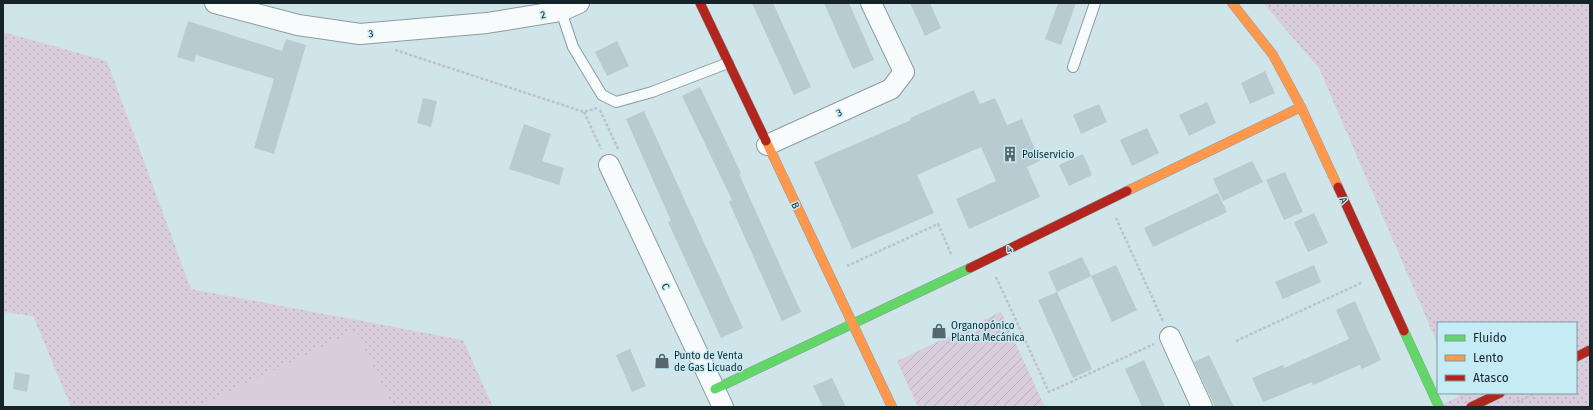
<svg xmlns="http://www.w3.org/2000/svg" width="1593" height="410" font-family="'Fira Sans',sans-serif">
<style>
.grass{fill:url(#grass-dots)}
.garden{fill:url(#garden-furrows)}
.pitch{fill:#d9ccdd}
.building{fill:#b7cbd0}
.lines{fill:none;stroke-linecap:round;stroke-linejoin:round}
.lane-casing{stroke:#8c9ca0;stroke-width:12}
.street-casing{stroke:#8c9ca0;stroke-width:22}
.fast-casing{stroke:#8c9ca0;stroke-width:10}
.slow-casing{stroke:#8c9ca0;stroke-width:10}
.jam-casing{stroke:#8c9ca0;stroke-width:10}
.path{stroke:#bcc3c5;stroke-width:2.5;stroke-dasharray:3 2;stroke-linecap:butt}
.lane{stroke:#f8fbfc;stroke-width:10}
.street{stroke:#f8fbfc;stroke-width:20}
.fast{stroke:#63d668;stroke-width:9}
.slow{stroke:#ff974d;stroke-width:9}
.jam{stroke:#b3261e;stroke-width:9}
.labels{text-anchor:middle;stroke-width:3;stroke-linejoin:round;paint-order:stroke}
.street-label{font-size:10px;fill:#152428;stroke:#c5ebf5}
.poi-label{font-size:10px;fill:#152428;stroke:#c5ebf5;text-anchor:start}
</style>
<defs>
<pattern id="grass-dots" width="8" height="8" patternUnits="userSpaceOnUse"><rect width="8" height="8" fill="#d9ccdd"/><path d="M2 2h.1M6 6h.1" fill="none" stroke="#b9afbe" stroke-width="1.8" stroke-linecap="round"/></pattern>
<pattern id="garden-furrows" width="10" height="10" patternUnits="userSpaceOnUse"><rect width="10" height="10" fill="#d9ccdd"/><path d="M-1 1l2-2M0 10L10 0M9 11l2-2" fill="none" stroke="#b9afbe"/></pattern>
</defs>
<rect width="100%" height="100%" fill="#d0e5ea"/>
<!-- grass -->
<path class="grass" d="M1263 3H1590V407H1437L1460 396 1458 393H1576V323H1438V345L1319 68Z
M3 32 107 61 191 289 463 340 493 407H393L356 331 198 407H71L33 316 3 312Z"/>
<!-- garden -->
<path class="garden" d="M1001 312 1045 407H918L897 361Z"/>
<!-- pitch -->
<path class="pitch" d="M356 330 393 407H198Z"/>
<!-- building -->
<path class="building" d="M752 3H773L811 87 794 95Z
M824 3H849L874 60 853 69Z
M910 3H930L941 28 925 36Z
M1058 3H1076L1061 45 1045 39Z
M188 21 282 51 286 39 306 45 274 154 254 148 274 79 196 55 194 62 177 57Z
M617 41 629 66 607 76 595 52Z
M1265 71 1275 93 1250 104 1241 83Z
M700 87 741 173 739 174 801 312 782 321 729 202 732 200 682 96Z
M974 90 980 104 995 98 1007 125 1022 119 1040 161 1027 167 1040 197 969 229 956 199 996 181 981 147 917 175 934 213 852 249 814 162 911 120 910 118Z
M423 98 437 101 431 127 417 123Z
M1207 102 1216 123 1189 136 1179 115Z
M1099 104 1107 122 1081 134 1073 115Z
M644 111 743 328 721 338 668 222 671 221 626 119Z
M524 124 551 134 542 161 564 168 559 185 509 169Z
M1147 128 1159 153 1132 166 1120 140Z
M1083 154 1092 175 1069 186 1059 165Z
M1252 161 1263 182 1223 201 1213 179Z
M1285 172 1303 212 1284 220 1266 180Z
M1218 193 1227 212 1153 247 1144 228Z
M1314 213 1328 243 1308 252 1294 222Z
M1082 257 1091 276 1057 292 1048 272Z
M1116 265 1137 310 1112 322 1091 276Z
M1314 265 1321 282 1283 299 1275 282Z
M1057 292 1092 369 1073 378 1038 300Z
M1355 301 1381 360 1362 369 1360 365 1313 385 1312 382 1263 402 1252 378 1283 365 1284 368 1349 339 1336 310Z
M630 349 646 386 632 392 616 355Z
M1209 355 1234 407H1215L1194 362Z
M1144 360 1165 407H1142L1125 369Z
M15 372 30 375 27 392 13 389Z
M832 378 846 407H823L813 386Z"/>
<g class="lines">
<defs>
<path id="lane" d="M561 11 573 47 602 95 616 102 652 92 728 63
M1073 67 1095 3"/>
<path id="street" d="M215 3 298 25 360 34 487 23 561 11 579 3
M767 145 891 89 904 72 871 3
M609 165 723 407
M1170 337 1202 407"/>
<path id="fast" d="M1404 331 1439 407
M715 389 970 268"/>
<path id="slow" d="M1232 3 1273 55 1301 107 1338 187
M766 141 892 407
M1127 191 1301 107"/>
<path id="jam" d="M700 3 766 141
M1338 187 1404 331
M970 268 1127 191
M1576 357 1590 350
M1471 407 1500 393"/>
</defs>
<!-- lane casing -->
<use href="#lane" class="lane-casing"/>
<!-- street casing -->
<use href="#street" class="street-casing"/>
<!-- fast casing -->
<use href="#fast" class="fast-casing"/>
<!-- slow casing -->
<use href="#slow" class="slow-casing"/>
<!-- jam casing -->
<use href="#jam" class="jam-casing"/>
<!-- path -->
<path class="path" d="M395 50 584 112 597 108
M600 110 618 149
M584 112 601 149
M1116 218 1163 321
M847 266 938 224 952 256
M996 277 1049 392 1154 344
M1236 341 1361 283
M1517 402 1536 393"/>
<!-- lane -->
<use href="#lane" class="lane"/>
<!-- street -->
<use href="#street" class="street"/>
<!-- fast -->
<use href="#fast" class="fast"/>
<!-- slow -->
<use href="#slow" class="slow"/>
<!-- jam -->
<use href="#jam" class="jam"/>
</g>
<!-- icons -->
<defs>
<symbol id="building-bare" viewBox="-9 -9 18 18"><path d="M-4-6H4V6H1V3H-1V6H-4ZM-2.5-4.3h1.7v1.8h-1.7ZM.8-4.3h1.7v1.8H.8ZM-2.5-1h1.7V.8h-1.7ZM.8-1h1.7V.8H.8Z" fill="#56686c" stroke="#c5ebf5" stroke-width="2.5" paint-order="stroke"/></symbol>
<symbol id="shop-bare" viewBox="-9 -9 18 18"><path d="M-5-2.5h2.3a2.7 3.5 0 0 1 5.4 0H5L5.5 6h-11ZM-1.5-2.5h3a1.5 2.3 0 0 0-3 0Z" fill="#56686c" stroke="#c5ebf5" stroke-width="2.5" paint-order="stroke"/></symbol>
</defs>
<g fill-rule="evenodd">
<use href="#building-bare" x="999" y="143" width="22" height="22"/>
<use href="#shop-bare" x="928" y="320" width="22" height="22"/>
<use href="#shop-bare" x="651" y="350" width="22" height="22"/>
</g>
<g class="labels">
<!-- street labels -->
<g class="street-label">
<text transform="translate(543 14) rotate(-11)" y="4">2</text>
<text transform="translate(371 33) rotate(-5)" y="4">3</text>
<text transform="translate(839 112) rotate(-24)" y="4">3</text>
<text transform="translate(1344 200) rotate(65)" y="4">A</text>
<text transform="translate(796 205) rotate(65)" y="4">B</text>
<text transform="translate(1009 249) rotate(-26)" y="4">4</text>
<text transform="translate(666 286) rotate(65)" y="4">C</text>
</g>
<!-- poi labels -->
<g class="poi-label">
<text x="1022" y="158">Poliservicio</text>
<text x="951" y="329">Organopónico<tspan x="951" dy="12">Planta Mecánica</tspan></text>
<text x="674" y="359">Punto de Venta<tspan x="674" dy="12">de Gas Licuado</tspan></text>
</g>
</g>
<!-- border -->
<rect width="1593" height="410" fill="none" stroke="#152428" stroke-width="8"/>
<!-- legend -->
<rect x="1437" y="322" width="140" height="72" fill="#c5ebf5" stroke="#7f9ba3"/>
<rect x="1445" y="335" width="20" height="6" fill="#63d668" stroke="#7f9ba3"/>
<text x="1473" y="342" font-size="12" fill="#152428">Fluido</text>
<rect x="1445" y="355" width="20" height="6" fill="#ff974d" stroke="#7f9ba3"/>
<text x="1473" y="362" font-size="12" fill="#152428">Lento</text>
<rect x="1445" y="375" width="20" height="6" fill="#b3261e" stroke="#7f9ba3"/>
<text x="1473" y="382" font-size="12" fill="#152428">Atasco</text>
</svg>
